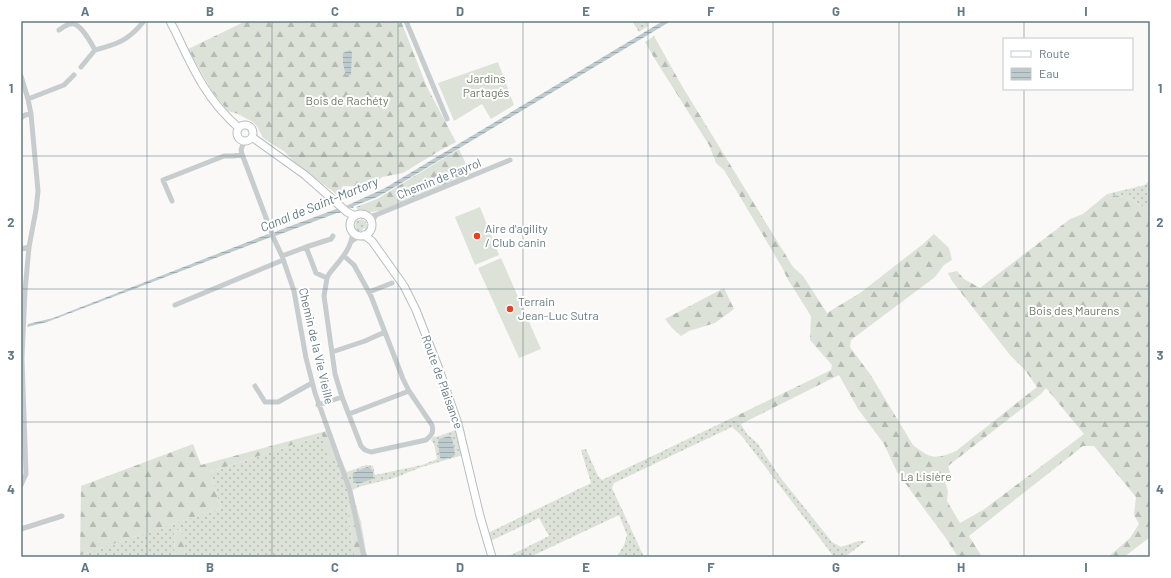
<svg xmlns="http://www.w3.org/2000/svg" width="1171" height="578" font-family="Barlow,sans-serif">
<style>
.grass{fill:url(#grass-dots)}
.forest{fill:url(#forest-firs);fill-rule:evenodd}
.garden{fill:#dce2d8}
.water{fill:url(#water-rules)}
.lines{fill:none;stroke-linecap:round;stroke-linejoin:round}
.secondary-casing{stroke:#b7bec2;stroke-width:9}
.minor{stroke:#c7cccf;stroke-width:5}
.secondary{stroke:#fff;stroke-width:7}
.grid{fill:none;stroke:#637984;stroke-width:1;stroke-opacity:0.55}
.poi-dot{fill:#ef3f22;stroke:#fff;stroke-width:1.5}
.labels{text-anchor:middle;stroke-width:4;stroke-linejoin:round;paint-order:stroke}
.park-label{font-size:12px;fill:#697b62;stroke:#fff}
.street-label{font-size:12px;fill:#637984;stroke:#fff}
.poi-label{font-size:12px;fill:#637984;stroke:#fff;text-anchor:start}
.water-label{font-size:13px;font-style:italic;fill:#5e787e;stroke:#fff}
.neatline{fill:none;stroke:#637984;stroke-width:1.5}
.grid-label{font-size:13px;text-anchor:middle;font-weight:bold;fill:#637984}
</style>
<defs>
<pattern id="grass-dots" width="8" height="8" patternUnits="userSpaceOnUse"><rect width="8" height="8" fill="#dce2d8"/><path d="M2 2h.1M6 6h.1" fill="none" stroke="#b6bcb5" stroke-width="1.8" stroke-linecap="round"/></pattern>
<pattern id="forest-firs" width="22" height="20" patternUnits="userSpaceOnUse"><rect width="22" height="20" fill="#dce2d8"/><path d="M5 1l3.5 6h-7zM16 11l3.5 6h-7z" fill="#b6bcb5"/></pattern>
<pattern id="water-rules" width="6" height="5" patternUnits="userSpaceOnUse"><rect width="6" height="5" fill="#bdcbce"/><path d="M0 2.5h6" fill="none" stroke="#9daaad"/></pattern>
</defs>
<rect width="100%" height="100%" fill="#faf9f7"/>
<!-- grass -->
<path class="grass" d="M632 21H647L648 26 639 32Z
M1149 181 1150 218 1148 210 1129 198 1107 194 1145 185Z
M362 219 366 222 367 225 366 230 364 228 362 230V231H358L356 229 355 224 356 221Z
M736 416 747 434 758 444 780 477 832 542 841 547 859 541H866L846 556 834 557 741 435 732 427 614 483 612 488 644 557H619L618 555 624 545 627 535 619 515 530 557H507L549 536 539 518 484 544 463 455 422 467 394 478 362 486 352 490 356 505 347 508 355 557H185L181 529 174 532 175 557H80V555L221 508 210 472 322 435 341 459 347 472 366 465 373 466 375 475 422 465 437 459 434 444 431 440 434 436 436 437 453 431 464 428 467 447 488 533 591 483 581 450 586 449 598 476 602 480Z"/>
<!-- forest -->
<path class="forest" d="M246 21H401L427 87 456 142 439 151 403 173 382 177 371 187 343 186 341 189 348 197 344 200 294 162 285 152 263 138 257 126 253 122 238 114 228 111 212 91 188 49Z
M654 36 682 86 793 267 803 276 827 313 860 293 923 244 934 234 949 248 952 260 944 265 935 277 851 340 850 347 870 374 913 445C931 459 935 460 956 451L1037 387 1025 370 1010 355 952 281 948 273 957 271 964 279 980 288 1070 219 1083 214 1107 194 1129 198 1148 210 1150 218V537L1124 557H1108L1130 538 1139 524 1134 515 1136 497 1094 446H1083L969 536 982 557H958L945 537 897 472 884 444 858 409 839 375 741 424 736 416 831 370 832 365 810 340 811 316 787 278 783 269 724 170 716 163 709 145 653 56 645 42ZM1046 388 1084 434 983 510 960 523 947 501 948 491 945 482 950 472 948 466 1041 394Z
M459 149 471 175 380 211 370 212 358 210 356 207 377 199Z
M724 288 734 309 715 323 689 331 681 336 672 328 665 319Z
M330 430 341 459 330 462 322 435 210 472 221 508 80 555 81 486 193 444 201 465Z
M356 505 361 522 367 557H355L347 508Z
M182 529 185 557H175L174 532Z"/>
<!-- garden -->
<path class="garden" d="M498 62 514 105 491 119 482 104 454 121 438 83Z
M480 207 499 255 475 265 455 217Z
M501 258 541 349 519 358 478 268Z"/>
<!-- water -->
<path class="water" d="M663 21H671L388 191 377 197 354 206 353 208 347 207 346 206 385 188Z
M350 50 352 52 351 75H346L343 64V53Z
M339 208 342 210 340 213H337L278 235 276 236 274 233 277 231Z
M268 234 271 235V237L47 322 27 327 28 324 53 318Z
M449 436 452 438 455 454 453 457 443 459 440 458 438 442 439 439Z
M367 467C373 468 374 474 373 479L357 484C353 481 352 478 353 473Z"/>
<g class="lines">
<defs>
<path id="secondary" d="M170 21C172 26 175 30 177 35 194 71 208 101 239 128
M237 133a8 8 0 1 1 16 0a8 8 0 1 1-16 0Z
M252 137 305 175 347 212 355 216
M350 225a11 11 0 1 1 22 0a11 11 0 1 1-22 0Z
M364 235 372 241 404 286 416 310 439 369 458 424 480 516 492 557"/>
</defs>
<!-- secondary casing -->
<use href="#secondary" class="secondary-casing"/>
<!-- minor -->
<path class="minor" d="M406 21 447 119
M59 30C62 28 67 24 71 24 80 22 91 43 95 50 118 44 129 40 144 21
M81 67 95 50
M21 76 28 99 31 114 38 191 36 210 29 247 25 291 22 358 26 474 21 485
M28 99 64 85 74 75
M21 118 25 115 31 114
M244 141 241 150 242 154 274 239 282 256 294 291 306 358 315 393 350 491 364 557
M172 201 163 180 224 156H234L242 154
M368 217 376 215 510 160
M371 223 376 215
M352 241 359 236
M306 247 331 239 333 236
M21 249 29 247
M282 256 306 247 316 273 327 278
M344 256 354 265 371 296 403 379 409 391 432 425C434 433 431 436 426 440L371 452 365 450 361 446 342 397 335 374 324 296 327 278 329 274C340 260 351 250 353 232
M369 292 392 283
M175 305 283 260
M332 352 365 341 385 332
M255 386 265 402H278L312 383
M318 405 342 397
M349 414 409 391
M21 529 62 516"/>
<!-- secondary -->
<use href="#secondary" class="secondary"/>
</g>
<!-- grid -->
<path class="grid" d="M147 21V557M272 21V557M398 21V557M523 21V557M648 21V557M773 21V557M899 21V557M1024 21V39M1024 89V557M21 156H1150M21 289H1150M21 422H1150"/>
<!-- markers -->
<g class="poi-dot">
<circle cx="477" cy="236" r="4"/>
<circle cx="510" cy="309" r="4"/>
</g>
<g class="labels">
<!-- park labels -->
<g class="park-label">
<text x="486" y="83">Jardins<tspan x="486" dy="14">Partagés</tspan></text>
<text x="347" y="105">Bois de Rachéty</text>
<text x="1074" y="315">Bois des Maurens</text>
<text x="926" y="481">La Lisière</text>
</g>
<!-- street labels -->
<g class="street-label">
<text transform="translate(439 179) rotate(-22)" y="4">Chemin de Payrol</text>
<text transform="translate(316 346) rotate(77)" y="4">Chemin de la Vie Vieille</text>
<text transform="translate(442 382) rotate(70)" y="4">Route de Plaisance</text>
</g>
<!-- poi labels -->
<g class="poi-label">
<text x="485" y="233">Aire d'agility<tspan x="485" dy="14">/ Club canin</tspan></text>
<text x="518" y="306">Terrain<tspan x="518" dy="14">Jean-Luc Sutra</tspan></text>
</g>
<!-- water labels -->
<g class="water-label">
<text transform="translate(319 204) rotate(-22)" y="5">Canal de Saint-Martory</text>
</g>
</g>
<!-- border -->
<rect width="1171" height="578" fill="none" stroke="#ffffff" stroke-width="44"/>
<!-- legend -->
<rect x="1003" y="38" width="130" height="52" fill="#ffffff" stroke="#c1c9ce"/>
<rect x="1011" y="51" width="20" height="6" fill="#ffffff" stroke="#c1c9ce"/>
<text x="1039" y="58" font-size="12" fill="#637984">Route</text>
<rect x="1011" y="68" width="20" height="12" fill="url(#water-rules)" stroke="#c1c9ce"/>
<text x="1039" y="78" font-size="12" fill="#637984">Eau</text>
<rect x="22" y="22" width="1127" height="534" class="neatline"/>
<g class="grid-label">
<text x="85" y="16">A</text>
<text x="210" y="16">B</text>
<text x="335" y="16">C</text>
<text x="460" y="16">D</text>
<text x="586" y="16">E</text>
<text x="711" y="16">F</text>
<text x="836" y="16">G</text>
<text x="961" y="16">H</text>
<text x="1086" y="16">I</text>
<text x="11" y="93">1</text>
<text x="1160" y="93">1</text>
<text x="11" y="227">2</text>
<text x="1160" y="227">2</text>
<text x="11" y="360">3</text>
<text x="1160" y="360">3</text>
<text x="11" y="494">4</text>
<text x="1160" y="494">4</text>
<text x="85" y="572">A</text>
<text x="210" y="572">B</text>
<text x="335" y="572">C</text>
<text x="460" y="572">D</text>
<text x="586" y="572">E</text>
<text x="711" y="572">F</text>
<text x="836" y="572">G</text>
<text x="961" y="572">H</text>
<text x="1086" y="572">I</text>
</g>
</svg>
